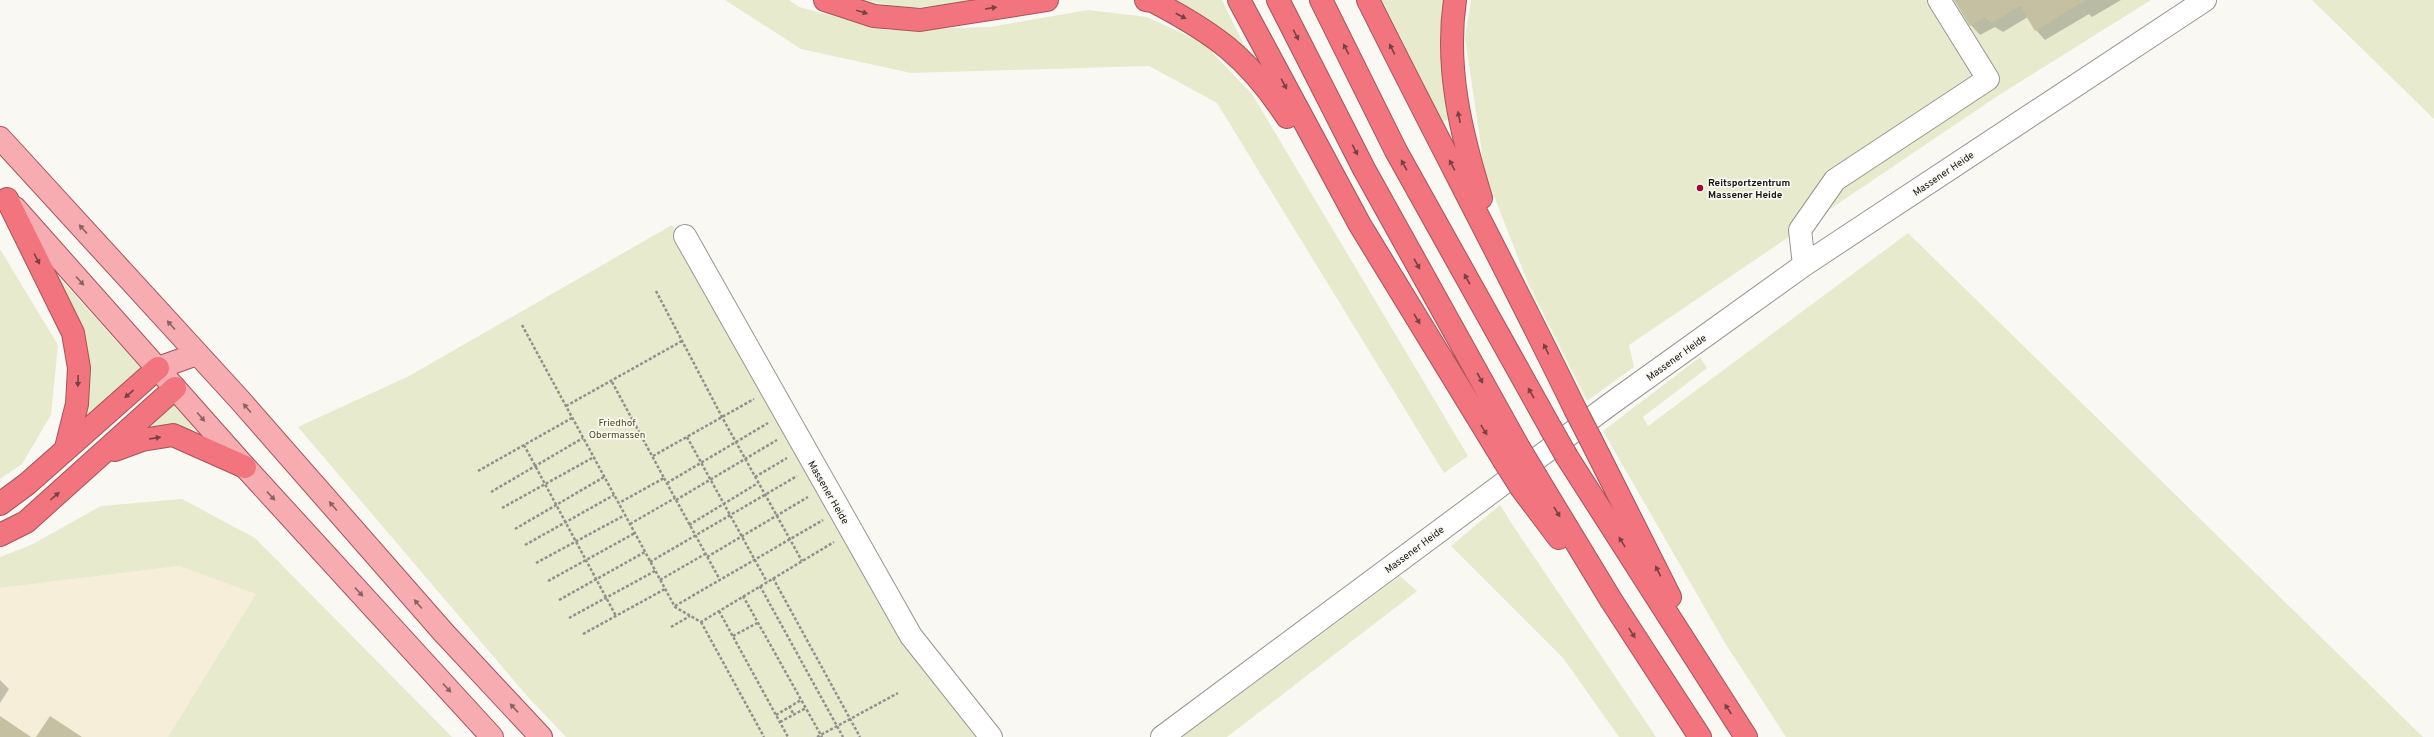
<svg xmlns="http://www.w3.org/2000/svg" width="2434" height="737" font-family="Overpass,sans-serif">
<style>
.commercial{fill:#f6eed8}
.green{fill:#e8eacd}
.shadow{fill:#0003}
.building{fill:#c5c0a2}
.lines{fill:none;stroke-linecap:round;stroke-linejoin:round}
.minor-casing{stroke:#979691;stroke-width:24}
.major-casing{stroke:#a65359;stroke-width:24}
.highway-casing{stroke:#a65359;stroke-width:24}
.path{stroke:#91908d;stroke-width:2.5;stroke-dasharray:3 2;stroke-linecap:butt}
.minor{stroke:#fff;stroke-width:22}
.major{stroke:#f7acb2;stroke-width:22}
.highway{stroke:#f2747e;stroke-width:22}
.highway-bridge-casing{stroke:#a65359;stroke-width:24;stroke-linecap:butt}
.highway-bridge{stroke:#f2747e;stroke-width:22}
.oneway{fill:#7a4144}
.oneway2{fill:#886264}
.poi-dot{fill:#a40631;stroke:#f9f8f3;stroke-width:1.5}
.labels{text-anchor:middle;stroke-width:3.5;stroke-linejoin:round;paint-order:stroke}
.street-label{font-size:10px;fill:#181715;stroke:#f9f8f3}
.poi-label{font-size:10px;font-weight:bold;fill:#181715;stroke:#f9f8f3;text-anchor:start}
.park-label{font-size:10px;fill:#4d4d1b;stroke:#f9f8f3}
</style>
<rect width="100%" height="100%" fill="#f9f8f3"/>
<!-- commercial -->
<path class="commercial" d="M179 566 257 594 169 737H0V588Z"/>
<!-- green -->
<path class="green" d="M725 0H789L799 7 885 30 990 27 1088 10 1147 17 1203 43 1252 94 1468 456 1444 473 1217 103 1149 66 911 73 801 49Z
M860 0H986L910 8Z
M1177 0H1222L1247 51 1220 27Z
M1382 0H1448L1445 26 1449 119 1440 123 1427 90Z
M1471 0H2151L1999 95 1629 345 1634 367 1587 401 1528 283 1485 173 1465 38Z
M2312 0H2434V119Z
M672 225 852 545 981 737H566L527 696 298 427 409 376Z
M1908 233 2423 737H1786L1725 643 1603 431 1700 357 1707 368 1643 417 1648 426Z
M0 249 58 345 51 415 22 464 0 479Z
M50 268 141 368 80 424Z
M173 404 194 428 191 431 173 425 154 426 152 423Z
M182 499 255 538 452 737H168L256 594 179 566 0 588V557L31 545 101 506Z
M1500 505 1516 530 1656 737H1619L1563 658 1451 546Z
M1400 576 1417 591 1227 737H1182Z"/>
<!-- shadow -->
<path class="shadow" d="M1955 0H2121L2092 17 2089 14 2045 40 2036 30 2028 17 2003 32 1995 27 1980 35 1971 25Z
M0 680 9 689 0 703Z"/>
<!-- building -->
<path class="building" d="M1954 0H2086L2035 31 2020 6 1992 23 1984 17 1970 26Z
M0 716 31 737H0Z
M50 716 82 737H36Z"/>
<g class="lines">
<defs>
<path id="minor" d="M685 236 911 636 991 737
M1804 265 1800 230 1835 180 1988 79 1939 0
M1162 737 1609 405 1804 265 2205 0"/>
<path id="major" d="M0 138 239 399 444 633 541 737
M15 208 245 467 492 737
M158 368 197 354"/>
<path id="highway" d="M825 0 874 16 920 20 1047 0
M1146 0 1153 1C1214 33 1248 57 1287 117
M1239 0 1360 225 1503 459
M1278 0 1364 169 1519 448
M1321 0 1396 151 1550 427
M1368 0C1436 137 1508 271 1575 409
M1455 0C1445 68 1461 133 1481 198
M7 199 73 333 79 368 77 404 66 448
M1591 440 1670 597
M115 450 142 440 173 435 245 467
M1567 457 1746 737
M1537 478 1611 600 1700 737
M1522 489 1559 538
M0 504 27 484 158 368
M0 535 26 522 175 388"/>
</defs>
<!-- minor casing -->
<use href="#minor" class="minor-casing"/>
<!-- major casing -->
<use href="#major" class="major-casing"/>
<!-- highway casing -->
<use href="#highway" class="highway-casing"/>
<!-- path -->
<path class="path" d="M656 291 722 417 802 561
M522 325 675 607 701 622 834 542
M612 382 664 478 619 503
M566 406 682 341
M687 437 767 582
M524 445 616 616
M653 456 754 399
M478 471 572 418
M755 477 787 458
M664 478 720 580
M667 483 768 423
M491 492 583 438
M676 500 777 440
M502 508 594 457
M630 524 675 498
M689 525 758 483
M515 529 604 477
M525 545 614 495
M707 557 808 497
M650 562 797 476
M536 563 625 515
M773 578 860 737
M660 580 705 554
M548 581 635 533
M760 586 843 737
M743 596 822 737
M559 600 645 552
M675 606 823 520
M719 611 788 737
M569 618 655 571
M701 622 764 737
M671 627 690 616
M583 634 665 589
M733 636 757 623
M789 706 794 715
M776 715 801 700
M780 722 806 708
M817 737 898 693"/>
<!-- minor -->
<use href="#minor" class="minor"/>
<!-- major -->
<use href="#major" class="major"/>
<!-- highway -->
<use href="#highway" class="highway"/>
<defs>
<path id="highway-bridge" d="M1575 409 1591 440
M1550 427 1567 457
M1519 448 1537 478
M1503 459 1522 489"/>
</defs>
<!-- highway-bridge casing -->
<use href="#highway-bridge" class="highway-bridge-casing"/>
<!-- highway-bridge -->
<use href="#highway-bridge" class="highway-bridge"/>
</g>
<!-- one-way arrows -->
<defs><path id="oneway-solid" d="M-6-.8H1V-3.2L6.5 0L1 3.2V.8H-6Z"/></defs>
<g class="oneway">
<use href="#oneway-solid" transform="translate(991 8) rotate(-9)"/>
<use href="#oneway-solid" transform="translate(862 12) rotate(17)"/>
<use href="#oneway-solid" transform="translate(1181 16) rotate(28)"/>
<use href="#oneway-solid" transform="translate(1296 35) rotate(63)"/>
<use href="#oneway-solid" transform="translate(1346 49) rotate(-116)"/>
<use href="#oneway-solid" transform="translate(1392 49) rotate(-117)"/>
<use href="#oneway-solid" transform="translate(1284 84) rotate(62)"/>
<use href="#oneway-solid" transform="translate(1459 117) rotate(-101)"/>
<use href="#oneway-solid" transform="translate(1355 150) rotate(63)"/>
<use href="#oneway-solid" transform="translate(1404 165) rotate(-119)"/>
<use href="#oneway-solid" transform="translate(1452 165) rotate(-118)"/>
<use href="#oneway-solid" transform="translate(37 259) rotate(62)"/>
<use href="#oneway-solid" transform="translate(1417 264) rotate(61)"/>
<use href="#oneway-solid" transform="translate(1467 279) rotate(-119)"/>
<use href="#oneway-solid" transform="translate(1417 319) rotate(59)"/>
<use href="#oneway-solid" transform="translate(1546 349) rotate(-116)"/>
<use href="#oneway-solid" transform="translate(1480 378) rotate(61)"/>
<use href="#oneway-solid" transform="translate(78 381) rotate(92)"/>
<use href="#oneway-solid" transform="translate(1531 393) rotate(-119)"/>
<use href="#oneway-solid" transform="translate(129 394) rotate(139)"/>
<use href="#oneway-solid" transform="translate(1484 430) rotate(58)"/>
<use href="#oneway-solid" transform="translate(155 438) rotate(-9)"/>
<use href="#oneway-solid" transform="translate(55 496) rotate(-41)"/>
<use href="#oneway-solid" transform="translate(1557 512) rotate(59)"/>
<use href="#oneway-solid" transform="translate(1622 542) rotate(-122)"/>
<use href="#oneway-solid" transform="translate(1658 571) rotate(-116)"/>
<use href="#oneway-solid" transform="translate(1632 633) rotate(57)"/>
<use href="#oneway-solid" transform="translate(1728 709) rotate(-123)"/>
</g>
<g class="oneway2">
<use href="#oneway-solid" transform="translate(83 229) rotate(-132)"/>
<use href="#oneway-solid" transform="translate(80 281) rotate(48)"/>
<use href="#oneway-solid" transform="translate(171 325) rotate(-132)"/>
<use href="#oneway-solid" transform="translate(247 408) rotate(-131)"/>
<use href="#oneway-solid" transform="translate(201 417) rotate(49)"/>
<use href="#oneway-solid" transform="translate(271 496) rotate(47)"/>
<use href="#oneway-solid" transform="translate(333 506) rotate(-131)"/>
<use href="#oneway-solid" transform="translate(359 592) rotate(47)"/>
<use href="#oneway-solid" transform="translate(418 604) rotate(-131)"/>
<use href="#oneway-solid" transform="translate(447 688) rotate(47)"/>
<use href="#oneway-solid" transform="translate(514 708) rotate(-133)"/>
</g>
<!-- markers -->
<circle class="poi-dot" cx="1700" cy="188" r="4"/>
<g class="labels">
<!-- street labels -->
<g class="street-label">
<text transform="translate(1943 173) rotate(-34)" y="4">Massener Heide</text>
<text transform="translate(1676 357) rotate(-36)" y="4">Massener Heide</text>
<text transform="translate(829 492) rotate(60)" y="4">Massener Heide</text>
<text transform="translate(1414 549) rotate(-37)" y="4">Massener Heide</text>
</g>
<!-- poi labels -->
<g class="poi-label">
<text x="1708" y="186">Reitsportzentrum<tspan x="1708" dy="12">Massener Heide</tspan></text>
</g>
<!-- park labels -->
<g class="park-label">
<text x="617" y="426">Friedhof<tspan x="617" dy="12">Obermassen</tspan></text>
</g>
</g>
</svg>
